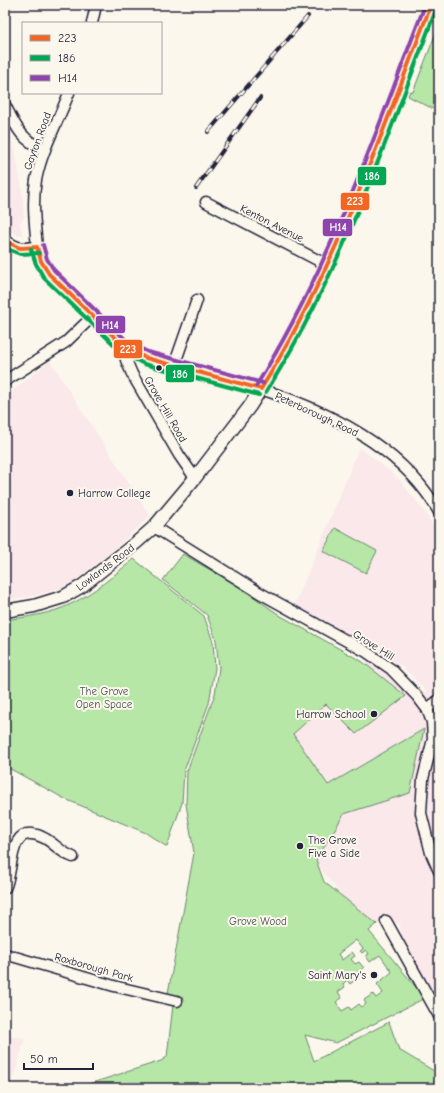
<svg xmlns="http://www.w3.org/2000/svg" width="444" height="1093" font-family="'Comic Neue',sans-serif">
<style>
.built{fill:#fae8eb}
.green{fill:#b6e7a6;stroke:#6c8470;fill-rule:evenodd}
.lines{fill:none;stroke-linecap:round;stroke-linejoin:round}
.minor-casing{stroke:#22223b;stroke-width:13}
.major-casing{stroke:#22223b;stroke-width:15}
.minor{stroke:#fbf7ec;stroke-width:10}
.major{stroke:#fbf7ec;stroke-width:12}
.rail-casing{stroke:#22223b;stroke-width:4}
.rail{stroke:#fbf7ec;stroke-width:2.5;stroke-dasharray:8;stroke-linecap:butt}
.bus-1-casing{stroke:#fbf7ec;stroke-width:7}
.bus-2-casing{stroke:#fbf7ec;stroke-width:7}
.bus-3-casing{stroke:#fbf7ec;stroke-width:7}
.bus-1{stroke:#f26522;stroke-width:4}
.bus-2{stroke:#00a651;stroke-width:4}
.bus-3{stroke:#8e44ad;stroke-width:4}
.bus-dot{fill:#22223b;stroke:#fbf7ec;stroke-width:1.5}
.labels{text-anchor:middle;stroke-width:4;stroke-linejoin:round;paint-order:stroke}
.street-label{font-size:11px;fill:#22223b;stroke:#fbf7ec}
.poi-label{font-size:11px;fill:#22223b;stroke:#fbf7ec;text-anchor:start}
.park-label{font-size:11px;fill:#475356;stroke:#fbf7ec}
.line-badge{stroke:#fbf7ec;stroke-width:1.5}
.badge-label{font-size:11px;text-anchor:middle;font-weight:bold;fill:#fff}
</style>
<rect width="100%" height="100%" fill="#fbf7ec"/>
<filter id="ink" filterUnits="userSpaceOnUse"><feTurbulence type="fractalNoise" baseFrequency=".025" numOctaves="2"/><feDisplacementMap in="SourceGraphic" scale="8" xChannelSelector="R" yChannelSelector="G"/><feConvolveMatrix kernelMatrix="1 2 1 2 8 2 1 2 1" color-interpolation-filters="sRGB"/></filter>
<g filter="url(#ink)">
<!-- built -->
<path class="built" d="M5 123 15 151 22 190 24 218 20 222 22 234 18 236 5 226Z
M50 361 150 516 110 553 71 584 60 589 33 596 5 600V397Z
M359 448 372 457 399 479 427 515 439 537V1005L401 938 400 924 392 922 367 927 312 858 287 732 368 661 393 678 411 695 427 692 402 666 357 645 294 607Z
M5 1036 25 1038 10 1088H5Z"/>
<!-- green -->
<path class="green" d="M439 25V112L408 96 410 91 413 92Z
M335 528 377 551 366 573 323 551Z
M183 554 238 586 281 616 363 662 406 696 356 734 326 704 293 734 328 785 424 729 410 793 344 814 316 860 324 882 377 924 369 931 425 998 336 1043 305 1035 314 1061 389 1022 399 1050 439 1074 430 1088H188L186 1085 187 1088H76L161 1061 167 1057 174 996 168 993 194 853 186 804 187 771 215 694 219 668 216 640 207 615 163 580ZM356 940 363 949 360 951 362 953 366 950 369 954 366 956 370 962 380 955 392 972 377 984 383 993 376 998 373 994 364 1000 366 1004 362 1007 359 1004 351 1010 349 1007 342 1011 336 1002 342 998 338 992 345 987 343 984 347 980 350 984 360 976 357 972 364 968 359 962 355 964 351 959 355 956 352 952 342 960 338 954Z
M134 559 204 616 213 642 215 668 209 703 184 771 182 803 167 847 146 833 65 799 5 766V620C27 617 51 614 71 604 94 593 114 575 134 559Z"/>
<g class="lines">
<defs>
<path id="minor" d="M92 23 96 5
M5 105C16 127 21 140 45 150
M206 202 327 265
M37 247C35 225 32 202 36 180 42 149 58 122 69 93
M126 348V360L132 374 179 455 195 478
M174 366 197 300
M5 381 66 342 93 316
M261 389C328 411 403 448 439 512
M154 527 260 593 365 651 391 669 417 696 427 709 432 722 433 739 423 779 421 813 431 853 439 871
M427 709 439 700
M5 888C14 872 7 821 42 837 54 842 59 852 73 857
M386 921 439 1016
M5 954 114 986 177 1001"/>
<path id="major" d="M5 241C16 249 24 251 37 247L41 261 49 274 126 348 146 358 261 389
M5 611 34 606 63 597 82 586 137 542 154 527 195 478 250 406 276 365 327 265 361 189 431 5"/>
</defs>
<!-- minor casing -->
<use href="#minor" class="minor-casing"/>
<!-- major casing -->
<use href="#major" class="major-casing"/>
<!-- minor -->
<use href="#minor" class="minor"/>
<!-- major -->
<use href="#major" class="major"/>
<defs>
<path id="rail" d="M208 132 308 16
M196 188 260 98"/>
</defs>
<!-- rail casing -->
<use href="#rail" class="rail-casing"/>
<!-- rail -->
<use href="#rail" class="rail"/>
<defs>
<path id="bus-1" d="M5 241 20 248 37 247
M37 247 41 261 49 274 126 348 146 358 261 389
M261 389C335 270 381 135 431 5"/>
<path id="bus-2" d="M5 248 20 254 39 253
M31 249 36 264 44 278 123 353 144 364 259 395
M266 392C341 273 387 138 437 7"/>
<path id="bus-3" d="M43 245 47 259 54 270 129 343 148 352 263 383
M256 386C330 268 375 134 425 5"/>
</defs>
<!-- bus-1 casing -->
<use href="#bus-1" class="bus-1-casing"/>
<!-- bus-2 casing -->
<use href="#bus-2" class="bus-2-casing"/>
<!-- bus-3 casing -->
<use href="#bus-3" class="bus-3-casing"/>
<!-- bus-1 -->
<use href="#bus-1" class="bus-1"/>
<!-- bus-2 -->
<use href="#bus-2" class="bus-2"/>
<!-- bus-3 -->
<use href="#bus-3" class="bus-3"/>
</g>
</g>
<!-- markers -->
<g class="bus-dot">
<circle cx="159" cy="368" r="3.5"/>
<circle cx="70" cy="493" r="4"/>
<circle cx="374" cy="714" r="4"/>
<circle cx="300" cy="846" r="4"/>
<circle cx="374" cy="975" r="4"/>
</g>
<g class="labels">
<!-- street labels -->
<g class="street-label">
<text transform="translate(37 141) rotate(-70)" y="4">Gayton Road</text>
<text transform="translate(272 223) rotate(27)" y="4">Kenton Avenue</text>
<text transform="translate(166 409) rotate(60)" y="4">Grove Hill Road</text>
<text transform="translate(317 414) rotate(25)" y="4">Peterborough Road</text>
<text transform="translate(105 567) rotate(-37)" y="4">Lowlands Road</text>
<text transform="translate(374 645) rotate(32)" y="4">Grove Hill</text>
<text transform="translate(94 967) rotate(16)" y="4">Roxborough Park</text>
</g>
<!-- poi labels -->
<g class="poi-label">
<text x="78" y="497">Harrow College</text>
<text x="366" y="718" text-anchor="end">Harrow School</text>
<text x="308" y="844">The Grove<tspan x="308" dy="13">Five a Side</tspan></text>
<text x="366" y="979" text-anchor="end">Saint Mary's</text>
</g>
<!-- park labels -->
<g class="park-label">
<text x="104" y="695">The Grove<tspan x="104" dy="13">Open Space</tspan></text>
<text x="258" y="925">Grove Wood</text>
</g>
</g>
<g class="line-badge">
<rect x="357" y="166" width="30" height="20" rx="4" fill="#00a651"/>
<rect x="340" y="192" width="30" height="19" rx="4" fill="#f26522"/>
<rect x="322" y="218" width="31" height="19" rx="4" fill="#8e44ad"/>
<rect x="95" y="315" width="31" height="19" rx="4" fill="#8e44ad"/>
<rect x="113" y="339" width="30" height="20" rx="4" fill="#f26522"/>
<rect x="165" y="364" width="30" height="19" rx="4" fill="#00a651"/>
</g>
<g class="badge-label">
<text x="372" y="180">186</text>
<text x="355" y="205">223</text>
<text x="338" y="231">H14</text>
<text x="110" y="329">H14</text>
<text x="128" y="353">223</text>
<text x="180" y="378">186</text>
</g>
<!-- margin -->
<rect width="444" height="1093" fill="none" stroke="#fbf7ec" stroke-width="20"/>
<rect x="10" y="10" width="424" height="1073" fill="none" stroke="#22223b" stroke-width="1.5" filter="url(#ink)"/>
<!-- legend -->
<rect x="22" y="22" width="140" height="72" fill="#fbf7ec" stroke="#a4a2a5"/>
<rect x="30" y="35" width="20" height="6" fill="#f26522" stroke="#a4a2a5"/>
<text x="58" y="42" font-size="12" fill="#22223b">223</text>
<rect x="30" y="55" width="20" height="6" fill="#00a651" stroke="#a4a2a5"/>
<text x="58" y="62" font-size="12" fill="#22223b">186</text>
<rect x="30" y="75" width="20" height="6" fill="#8e44ad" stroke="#a4a2a5"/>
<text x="58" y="82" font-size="12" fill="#22223b">H14</text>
<!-- scale -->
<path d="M24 1063v6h69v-6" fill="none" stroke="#22223b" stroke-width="2"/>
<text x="30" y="1063" font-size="12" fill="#22223b" stroke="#fbf7ec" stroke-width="3" paint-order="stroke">50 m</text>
</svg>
